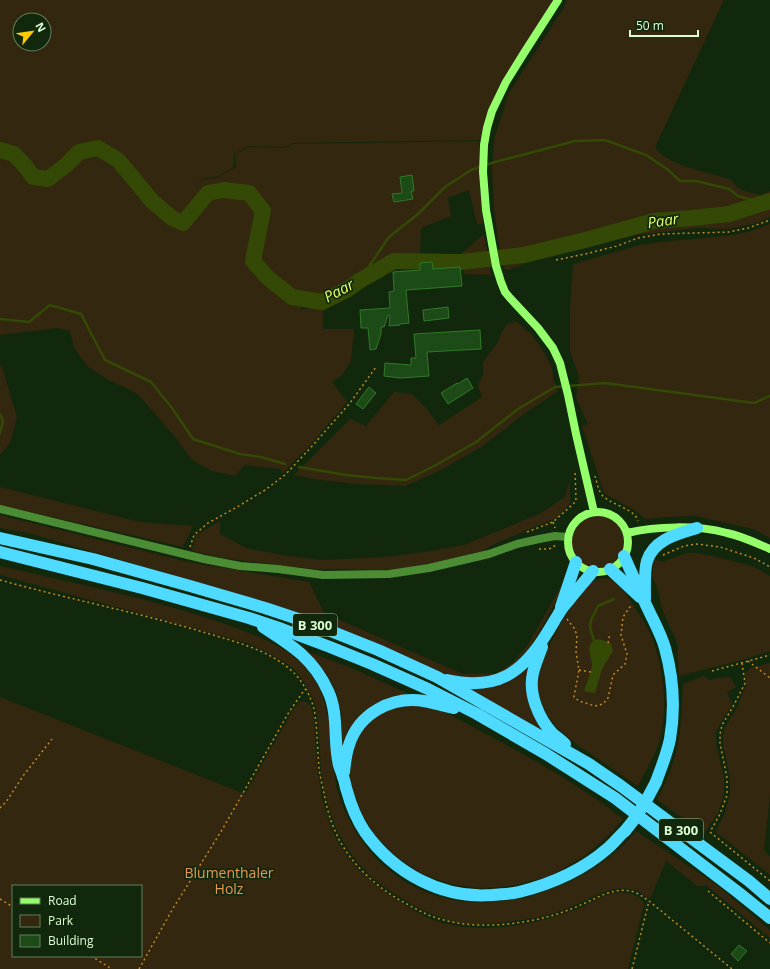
<svg xmlns="http://www.w3.org/2000/svg" width="770" height="969" font-family="'Open Sans',sans-serif">
<style>
.green{fill:#33270f;fill-rule:evenodd}
.water{fill:#334905}
.lines{fill:none;stroke-linecap:round;stroke-linejoin:round}
.stream{stroke:#334905;stroke-width:2.5}
.river{stroke:#334905;stroke-width:16}
.building{fill:#1d4b17;stroke:#307927}
.path{stroke:#c48923;stroke-width:1.5;stroke-dasharray:2 3;stroke-linecap:butt}
.street{stroke:#4b8c34;stroke-width:8}
.secondary{stroke:#95ff6b;stroke-width:8}
.highway{stroke:#4fdaff;stroke-width:12}
.highway-bridge{stroke:#4fdaff;stroke-width:12}
.labels{text-anchor:middle;stroke-width:3.5;stroke-linejoin:round;paint-order:stroke}
.shield{fill:#11280d;stroke:#a0be98;stroke-width:1}
.shield-label{font-size:13px;font-weight:bold;fill:#ddffd4}
.park-label{font-size:14px;fill:#eb9754;stroke:#11280d}
.water-label{font-size:15px;font-style:italic;fill:#e7ff62;stroke:#11280d}
</style>
<rect width="100%" height="100%" fill="#11280d"/>
<!-- green -->
<path class="green" d="M0 0H553L490 111 480 140 293 143 285 147 249 146 234 154V167L217 177 206 178 196 183 206 179 217 178 236 167 235 154 249 147 285 148 293 144 479 141V174L483 224H477L469 190 448 198 451 216 421 228 420 257 397 255 373 263 336 288 322 295 302 300 301 309 323 307V329H354L351 361 342 375 332 382 347 402 305 451 298 457 282 474 281 469 245 465 235 476 212 471 192 460 175 437 138 394 107 379 88 367 74 348 70 331 58 328 0 335ZM20 20H44V44H20Z
M567 0H724L655 147C664 164 710 173 728 179 733 180 735 186 740 189 746 192 754 193 761 195L770 191V217L753 224 728 229 697 228 637 235 528 262 508 270 504 269 498 239 494 209 492 169 494 139 509 93 563 9Z
M770 224V538L753 529 695 516 668 517 646 519 634 510 604 493 582 426 588 424 576 398 579 377 570 352V311L573 264 640 245 660 242 728 236 751 231Z
M484 234 491 275 464 274 459 256Z
M516 321 533 336 545 354 551 366 553 374V379L558 391 524 414 481 447 441 470 406 486 357 484 313 479 294 475 350 419 366 426 394 392 412 394 426 408 439 425 482 397 478 386 483 374V362L498 342 502 331 507 324Z
M0 365 2 367 17 417 10 443 0 455Z
M570 479V504L556 518 492 545 483 551 426 566 381 570 313 569 229 559 192 551 196 535 220 521V534L246 548 281 555 321 560 386 557 424 552 464 545 541 513 565 497Z
M0 487 140 522 193 526 183 547 0 505Z
M568 542a30 30 0 1 1 60 0a30 30 0 1 1-60 0Z
M0 515 188 562 309 582 324 613 463 674 496 673 512 663 527 646 568 574 565 584 542 628 520 662 488 679 449 677 264 602 32 534 0 528Z
M686 553H696L717 557 752 566 770 576V651L738 661 679 676 677 642 662 609 657 587 652 576 654 559 663 562Z
M0 566C35 574 70 582 105 590 151 601 197 613 241 630 262 638 281 645 299 661 336 693 328 745 337 789 340 801 345 812 351 823 379 876 431 906 491 902 502 901 513 900 524 898 557 890 594 872 619 849 625 844 631 837 636 831L717 885 770 930V938L707 886H697L666 861 650 899C645 896 640 892 634 890 615 885 599 894 582 902 571 906 560 912 548 915 535 919 520 920 506 922 495 923 484 924 473 924 445 923 418 909 395 894 348 865 327 822 321 769 320 754 319 738 318 723 317 719 317 713 316 708 312 695 304 679 294 669 291 666 287 664 284 662 272 654 260 649 247 643L0 575Z
M603 578C606 578 609 578 612 580 622 585 629 599 635 608 640 615 645 623 649 631 663 662 668 703 661 736 657 753 646 770 638 786 625 777 612 769 600 760 573 742 540 722 538 686 536 669 550 644 558 629 564 618 582 589 592 582 595 580 600 579 603 578Z
M306 651 349 667 409 694 395 696 377 703 360 714 347 732 342 744V715L336 692 324 671Z
M534 657 528 672 546 732 465 688Z
M770 663V794L764 851 770 856V875L716 832 717 829 724 815 730 795V778L723 744V735L725 727 737 708 746 685 745 674 750 668Z
M704 676 710 680 718 678 730 677 736 687 727 692 732 704 720 724 716 733V743L724 778V794L718 813 704 833 657 800C663 788 669 776 673 763 681 738 682 710 683 684Z
M0 697 245 794 294 708 301 701C311 701 312 709 314 717 316 753 317 787 329 821 331 826 332 831 335 836 350 867 378 889 407 906 418 913 431 920 443 923 467 929 493 929 518 925 540 922 561 915 582 907 593 902 603 894 615 893 625 891 640 894 644 904L628 969H0ZM13 886H141V956H13Z
M403 704 436 708 460 720 503 743 556 773 598 800 623 819 611 833 585 856 555 873 543 878 516 885 500 887 484 888 470 887 451 884 422 874 394 855 373 833 357 804 348 776 351 747 371 718Z"/>
<!-- water -->
<path class="water" d="M599 639 611 643 613 651 602 669 595 693 584 691C587 683 590 674 592 666 593 657 582 643 599 639Z"/>
<g class="lines">
<!-- stream -->
<path class="stream" d="M359 281 389 237 418 214 445 187 471 170 495 162 575 141 605 140 646 155 667 169 680 181H696L729 189 738 196 764 203
M0 319 29 322 50 305 81 314 105 360 151 382 172 408 193 439 240 454 261 457 285 464
M0 414 3 421 0 433
M299 467 346 475 376 478 406 480 436 465 476 442 518 409 555 387 605 383 754 403 770 396
M594 640 590 628 591 620 598 606 614 599"/>
<!-- river -->
<path class="river" d="M0 150 14 154 26 167 33 177 48 179 65 166 79 152 98 148 118 160 152 201 172 218 183 223 208 193 224 190 249 193 263 211 253 261 267 277 292 297 322 302 348 289 359 281 394 261 461 262 524 255 589 239 654 221 692 218 729 214 770 201"/>
</g>
<!-- building -->
<path class="building" d="M412 175 414 191H411L413 199 394 202 392 194 402 193 400 177Z
M432 262 433 269 460 267 462 286 406 290 409 323 400 324V325L389 326 390 315H388L384 327H381V334L376 349 370 350 368 328H361L360 310 390 308 389 292 394 291 393 272 420 270V263Z
M448 307 449 318 424 321 423 310Z
M480 330 481 349 427 352 429 376 401 378H400L384 376 385 363 411 365V358H416L414 334Z
M467 378 473 388 448 404 441 393 457 383 458 384Z
M369 387 376 393 363 409 356 404Z
M739 945 747 951 738 961 731 954Z"/>
<g class="lines">
<!-- path -->
<path class="path" d="M556 260 585 254 617 246 638 238 661 234 729 232 748 228 770 220
M595 476C597 482 598 491 603 496 612 505 635 509 638 521
M553 522 555 528
M527 532 553 522 572 505 576 501 575 470
M190 547 194 535 208 523 237 507 265 490 285 475 314 444 350 403 376 367
M539 549C545 549 552 550 555 545
M663 555 684 546 696 544 720 547 754 558 770 567
M0 580C68 599 136 612 203 632 235 642 269 649 294 673 303 682 311 697 314 709 315 713 315 718 316 722 317 737 318 753 319 768 320 776 322 785 324 793 326 806 330 820 336 833 349 863 377 888 405 903 418 910 430 917 444 920 475 929 516 925 547 917 559 914 571 909 583 904 599 897 616 886 634 892 640 894 644 898 649 901L732 969
M567 619 574 628 577 635 576 652 579 670 574 697 579 701 595 706 603 704 608 698 613 675 625 664 627 654 621 635 623 617 632 604
M608 643 610 633
M748 661 770 678
M742 663 745 683 734 705 722 725 720 734V743L727 778V795L720 814 710 832 770 881
M579 670 591 672
M712 671 770 655
M0 808 6 802 23 776 52 739
M708 891 770 943
M0 899 13 907
M91 956 112 969
M139 969 172 910 222 830 289 712 305 689
M632 969 649 901"/>
<!-- street -->
<path class="street" d="M0 509 204 559 240 566 278 569 323 575 389 574 429 568 489 554 517 544 539 539 555 536 568 537"/>
<!-- secondary -->
<path class="secondary" d="M558 0 524 53 506 82 492 111 487 128 484 145 483 172 486 210 496 266 501 282 505 292 510 298 538 328 553 348 560 363 568 395 576 434 594 512
M568 542a30 30 0 1 1 60 0a30 30 0 1 1-60 0Z
M627 533C656 526 697 525 727 533 742 536 756 543 770 549"/>
<!-- highway -->
<path class="highway" d="M0 538 93 559 190 586 265 608 313 624 378 650 437 677 589 764 621 786 749 881 770 899
M0 552 142 588 249 618 282 629 330 647 372 664 428 689 477 714 546 754 615 798 739 893 770 918
M624 556C632 574 640 592 648 609 654 622 661 634 665 648 673 677 675 710 670 739 667 754 661 768 656 782
M610 569 640 597
M645 599C645 588 644 571 647 561 654 539 678 534 697 528
M561 607 576 562
M263 627C291 645 313 658 328 691 339 714 333 741 339 765 340 769 342 773 343 777 345 781 345 786 347 791 351 806 357 820 365 832 394 873 442 899 492 895 501 894 511 894 519 892 551 884 583 870 608 848 614 843 619 836 625 831
M542 647C539 655 535 664 533 673 528 694 539 719 553 734 557 737 561 740 565 744
M447 680C496 691 522 674 547 633 551 627 554 621 558 615 561 609 565 605 569 600 577 590 585 581 593 571
M344 772C345 763 346 753 349 745 359 713 392 696 424 701 434 703 444 706 454 708"/>
<!-- highway-bridge -->
<path class="highway-bridge" d="M625 831C638 816 647 800 656 782"/>
</g>
<g class="labels">
<!-- shield labels -->
<g class="shield">
<rect x="293" y="614" width="44" height="22" rx="3"/>
<rect x="659" y="819" width="44" height="22" rx="3"/>
</g>
<g class="shield-label">
<text x="315" y="630">B 300</text>
<text x="681" y="835">B 300</text>
</g>
<!-- park labels -->
<g class="park-label">
<text x="229" y="878">Blumenthaler<tspan x="229" dy="16">Holz</tspan></text>
</g>
<!-- water labels -->
<g class="water-label">
<text transform="translate(663 221) rotate(-8)" y="5">Paar</text>
<text transform="translate(339 291) rotate(-28)" y="5">Paar</text>
</g>
</g>
<!-- legend -->
<rect x="12" y="885" width="130" height="72" fill="#11280d" stroke="#637e5d"/>
<rect x="20" y="898" width="20" height="6" fill="#95ff6b" stroke="#637e5d"/>
<text x="48" y="905" font-size="12" fill="#ddffd4">Road</text>
<rect x="20" y="915" width="20" height="12" fill="#33270f" stroke="#637e5d"/>
<text x="48" y="925" font-size="12" fill="#ddffd4">Park</text>
<rect x="20" y="935" width="20" height="12" fill="#1d4b17" stroke="#637e5d"/>
<text x="48" y="945" font-size="12" fill="#ddffd4">Building</text>
<!-- north arrow -->
<g transform="translate(32 32) rotate(61)"><circle r="19" fill="#11280d" stroke="#637e5d"/>
<path d="M0-3L7 15L0 10L-7 15Z" fill="#ffca00"/>
<text y="-6" font-size="11" font-weight="bold" text-anchor="middle" fill="#ddffd4">N</text>
</g>
<!-- scale -->
<path d="M630 30v6h68v-6" fill="none" stroke="#ddffd4" stroke-width="2"/>
<text x="636" y="30" font-size="12" fill="#ddffd4" stroke="#11280d" stroke-width="3" paint-order="stroke">50 m</text>
</svg>
